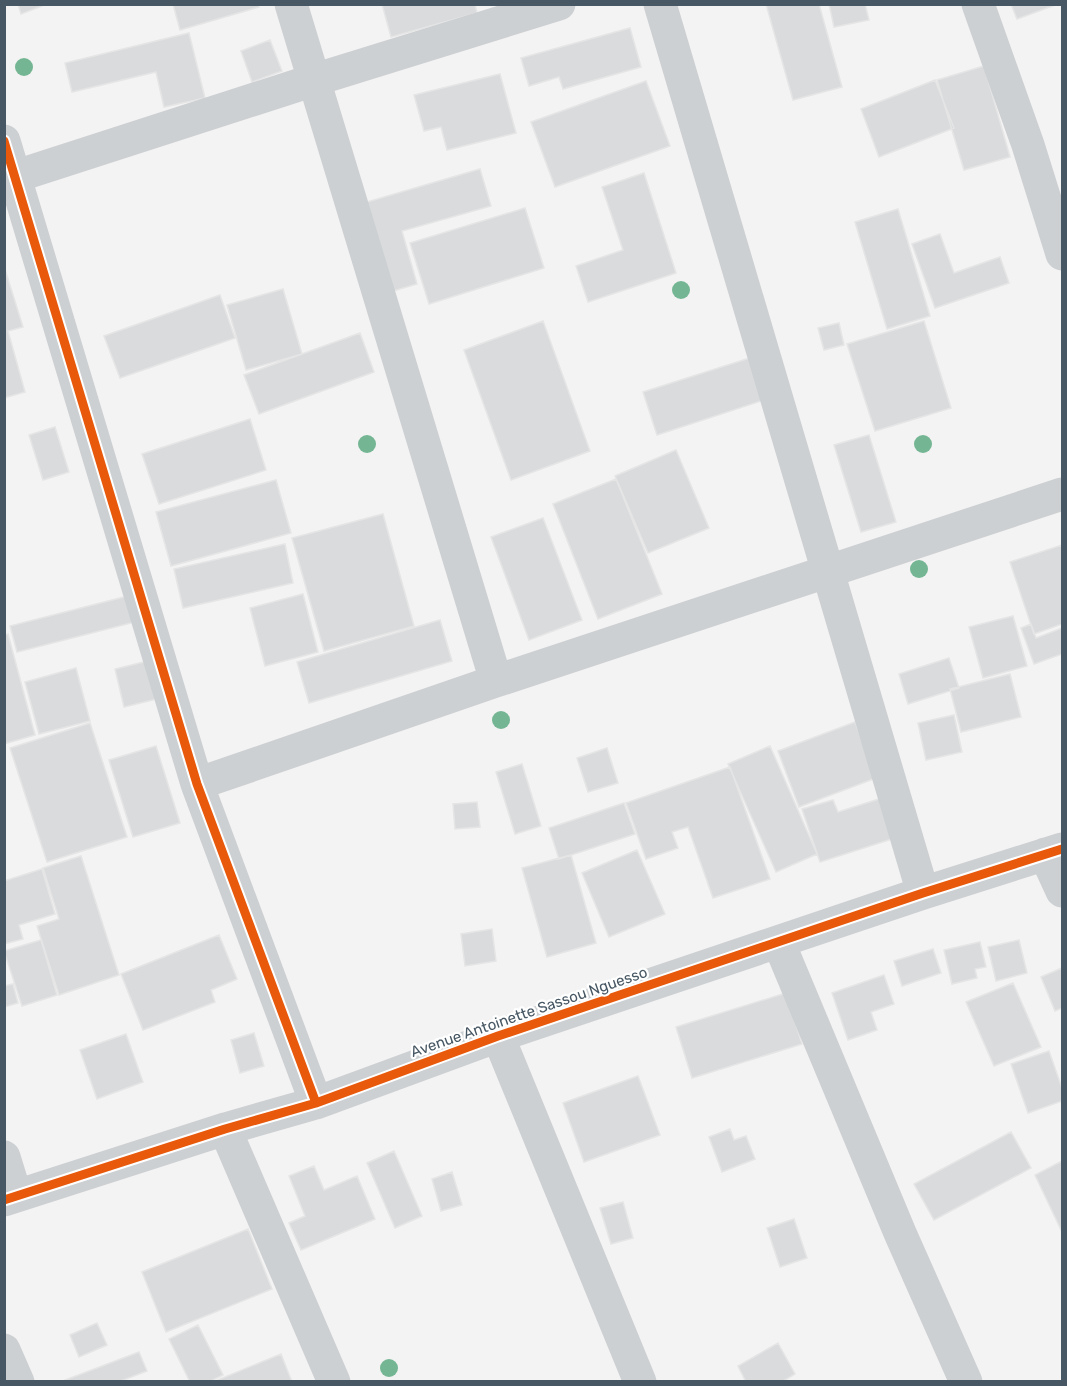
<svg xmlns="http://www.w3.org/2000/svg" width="1067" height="1386" font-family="Rubik,sans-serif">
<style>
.building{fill:#d9dbdc;stroke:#e5e5e6;stroke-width:1.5}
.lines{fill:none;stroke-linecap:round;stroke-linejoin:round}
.minor{stroke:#cdd0d2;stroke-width:33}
.cycleway-casing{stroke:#fff;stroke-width:13}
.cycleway{stroke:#e8590c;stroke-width:9}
.tree{fill:#74b693}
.labels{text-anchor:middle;stroke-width:4.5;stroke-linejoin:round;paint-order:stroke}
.street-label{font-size:15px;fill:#475763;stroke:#fff}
</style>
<rect width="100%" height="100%" fill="#f4f3f3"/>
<!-- building -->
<path class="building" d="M18 4H47L21 14Z
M173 4H258L259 7 180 30Z
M382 4H475L477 13 391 37Z
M766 4H819L842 87 793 100Z
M829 4H865L869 20 834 27Z
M1011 4H1058L1017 19Z
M630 28 641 67 563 89 559 77 529 86 521 58Z
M189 33 205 98 164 107 156 72 72 92 65 63Z
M270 40 282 71 252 82 241 51Z
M984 66 1010 157 964 170 937 80Z
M500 74 516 133 447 150 441 127 424 131 414 95Z
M935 80 954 128 879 157 861 109Z
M646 81 670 146 555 187 531 122Z
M480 169 491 206 402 231 417 284 393 291 367 202Z
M644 173 676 273 588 302 576 266 623 250 602 187Z
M525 208 544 268 429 304 410 243Z
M898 209 930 316 887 329 855 222Z
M940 234 954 273 1000 257 1009 283 935 308 912 244Z
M4 266 23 327 8 331 25 392 4 398Z
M283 289 302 354 246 370 227 305Z
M220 295 235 338 120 378 104 336Z
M543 321 590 451 511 480 464 350Z
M924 321 951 408 875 431 847 344Z
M839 323 844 345 824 350 818 328Z
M360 333 374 372 259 414 244 375Z
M756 356 770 398 657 435 643 392Z
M250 419 266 470 159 504 142 454Z
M55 427 69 472 43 480 29 435Z
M869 435 896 522 861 532 834 445Z
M676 450 709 528 648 553 615 476Z
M616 479 662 594 598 619 553 504Z
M276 480 291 533 171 566 156 512Z
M383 514 414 626 324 651 292 538Z
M543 518 582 620 529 640 491 537Z
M285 544 293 583 183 608 174 569Z
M1062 545V624L1034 634 1010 562Z
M303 594 318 652 265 666 250 608Z
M128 596 135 622 17 652 10 626Z
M1013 616 1027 666 983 678 969 627Z
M440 620 452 661 309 703 297 662Z
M1031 624 1036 638 1062 628V654L1034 664 1021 628Z
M8 634 35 735 4 744V635Z
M949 658 959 688 908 704 899 674Z
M148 661 157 699 124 707 115 669Z
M76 668 90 721 39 734 25 682Z
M1010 674 1021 717 961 732 950 689Z
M954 715 962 752 926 760 918 723Z
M855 722 876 778 799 807 778 751Z
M90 723 127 837 47 862 10 748Z
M156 746 180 823 133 837 109 760Z
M770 746 817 854 776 872 728 764Z
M607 748 618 783 588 792 577 758Z
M522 764 541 826 515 834 496 772Z
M730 767 770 879 713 898 688 827 672 832 678 848 646 859 626 803Z
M882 798 895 838 820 862 802 809 833 800 838 812Z
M477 802 480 827 455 829 453 804Z
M624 803 635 834 559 859 549 828Z
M637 850 665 914 609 937 582 873Z
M571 855 596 943 547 957 522 868Z
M81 856 119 975 59 995 37 926 59 919 43 868Z
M42 869 55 914 19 925 23 939 4 944V881Z
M492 929 496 961 465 966 461 934Z
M219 935 237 979 211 990 215 1002 143 1030 121 974Z
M41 940 57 995 22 1006 4 951Z
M1019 940 1027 973 996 981 988 947Z
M980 942 986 967 975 969 977 978 952 984 944 950Z
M933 949 941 973 902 986 894 961Z
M1062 968V1008L1055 1011 1041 977Z
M884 975 894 1004 871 1012 877 1030 848 1040 832 993Z
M1013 983 1041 1047 994 1066 966 1002Z
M13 984 18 1003 4 1007V986Z
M786 993 802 1044 692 1078 676 1027Z
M254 1033 264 1066 240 1073 231 1040Z
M126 1034 143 1082 97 1099 80 1050Z
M1049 1051 1062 1088V1101L1028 1113 1011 1064Z
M638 1076 660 1135 584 1162 563 1103Z
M730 1129 734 1140 746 1136 755 1159 722 1172 709 1137Z
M1011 1132 1031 1168 934 1220 914 1184Z
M394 1151 422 1216 395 1228 367 1163Z
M1062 1161V1232L1035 1175Z
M314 1166 324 1190 357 1176 375 1219 301 1250 289 1223 305 1216 289 1176Z
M452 1172 462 1205 441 1211 432 1179Z
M623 1202 633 1238 611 1244 600 1208Z
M794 1219 807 1258 780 1267 767 1228Z
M248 1229 272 1289 166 1332 142 1272Z
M97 1323 107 1345 79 1357 70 1335Z
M198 1325 223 1375 209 1382H190L169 1339Z
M778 1343 795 1374 782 1382H746L738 1366Z
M139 1352 147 1371 118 1382H60Z
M281 1354 292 1382H213Z"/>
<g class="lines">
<!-- minor -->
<path class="minor" d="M291 4 496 681
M660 4 923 893
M978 4 1028 145 1062 254
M4 141 197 784 316 1103
M4 180 314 80 559 4
M197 784 496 681 1062 494
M1045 854 1062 891
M779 943 900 1233 966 1382
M498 1036 640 1382
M225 1129 334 1382
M4 1157 16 1196
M4 1200 225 1129 316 1103 498 1036 923 893 1062 849
M4 1350 18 1382"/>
<defs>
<path id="cycleway" d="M4 141 197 784 316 1103
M4 1200 225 1129 316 1103 498 1036 923 893 1062 849"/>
</defs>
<!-- cycleway casing -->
<use href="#cycleway" class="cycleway-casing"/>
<!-- cycleway -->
<use href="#cycleway" class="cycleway"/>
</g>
<!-- trees -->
<g class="tree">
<circle cx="24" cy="67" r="9"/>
<circle cx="681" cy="290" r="9"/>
<circle cx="367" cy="444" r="9"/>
<circle cx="923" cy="444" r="9"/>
<circle cx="919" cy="569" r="9"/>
<circle cx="501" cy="720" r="9"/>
<circle cx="389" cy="1368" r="9"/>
</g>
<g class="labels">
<!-- street labels -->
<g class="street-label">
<text transform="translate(529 1012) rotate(-19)" y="5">Avenue Antoinette Sassou Nguesso</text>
</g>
</g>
<!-- border -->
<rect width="1067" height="1386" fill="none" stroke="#475763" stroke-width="12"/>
</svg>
